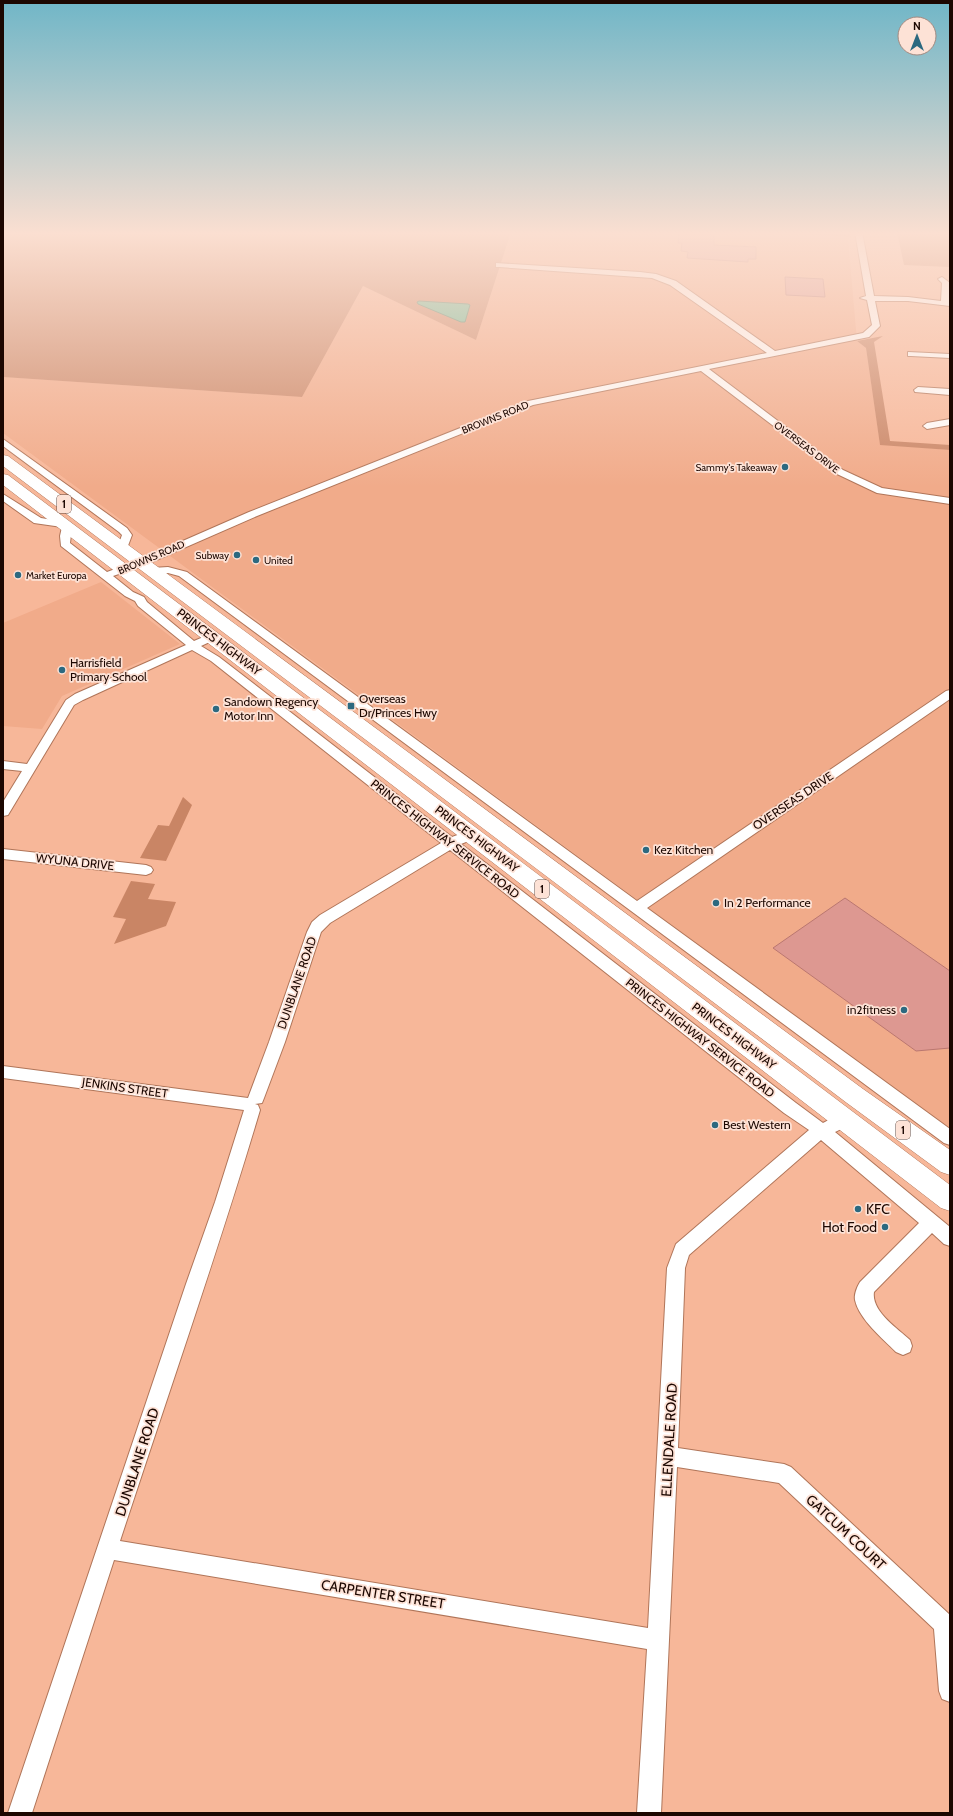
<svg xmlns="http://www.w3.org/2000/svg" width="953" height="1816" font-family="Cabin,sans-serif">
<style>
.built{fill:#f1ab8a}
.green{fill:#c98565}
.water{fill:#5db995;stroke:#4a8469}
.building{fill:#dd9891;stroke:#ba7770}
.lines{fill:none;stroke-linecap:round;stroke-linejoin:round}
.minor-casing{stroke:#b07559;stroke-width:2}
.highway-casing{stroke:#b07559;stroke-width:1}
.minor{fill:#fff;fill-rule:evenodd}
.highway{fill:#fff;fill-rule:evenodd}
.poi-dot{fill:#2c6980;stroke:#fde2d6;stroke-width:1.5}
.labels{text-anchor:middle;stroke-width:3.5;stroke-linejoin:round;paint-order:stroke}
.far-street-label{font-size:10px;fill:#1c0701;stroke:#fde2d6}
.far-poi-label{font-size:10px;fill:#1c0701;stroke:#fde2d6;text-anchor:end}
.shield{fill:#fde2d6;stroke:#604941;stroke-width:1}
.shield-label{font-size:11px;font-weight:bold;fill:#1c0701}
.street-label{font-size:12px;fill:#1c0701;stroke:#fde2d6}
.poi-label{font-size:12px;fill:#1c0701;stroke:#fde2d6;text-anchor:start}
.near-poi-label{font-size:14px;fill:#1c0701;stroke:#fde2d6;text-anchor:start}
.near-street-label{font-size:14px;fill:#1c0701;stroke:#fde2d6}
</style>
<rect width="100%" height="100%" fill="#f7b799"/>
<!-- built -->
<path class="built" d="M511 232H767L851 237 848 239 857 341 866 348 880 444 950 450V1130L3 433V377L302 397 363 286 476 340Z
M101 582 180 644 62 696 42 729 3 726V623Z"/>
<!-- green -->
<path class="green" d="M3 232H511L476 340 363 286 302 397 3 377Z
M767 232H850L851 237Z
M897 232H950V267L904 265Z
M883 336 874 342 890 441 950 445V450L880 445 866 348 857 341Z
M183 797 192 805 166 861 140 858 158 825 169 826Z
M131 881 155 884 148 899 176 902 166 926 114 944 126 919 113 917Z"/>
<!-- water -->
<path class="water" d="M419 301 468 304 470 305 465 322H461L418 304 417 302Z"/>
<!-- building -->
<path class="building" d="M714 232V245L756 247V259H748V262L687 258 688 252 681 251 682 243H678L679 233Z
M785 277 823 279 825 297 786 295Z
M845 898 950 971V1048L916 1051 773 948Z"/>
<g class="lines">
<defs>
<path id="minor" d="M855 232H862L874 296 908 297 941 301 942 283 938 279 942 277 950 283V306L908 301H875L880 326 869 337 709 369 843 470 882 488 950 498V504L877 493 837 474 701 371 533 405 257 516 145 565 113 576 133 592 144 597 147 602 194 641 208 635H216L218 637 216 639 201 646 219 657 452 837 471 830 476 832 478 835 476 838 461 844 796 1103 823 1123C833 1119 837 1109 848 1113L850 1118C846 1125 843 1129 835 1132L950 1227V1246L944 1244 932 1233 874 1292C871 1311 897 1328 910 1340L912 1346 910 1352 903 1355 896 1352C883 1339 859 1319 855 1300 854 1295 857 1287 860 1282L919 1223 821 1140 689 1255 685 1268 678 1448 784 1464 791 1467 950 1615V1702L942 1699 939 1691 934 1629 779 1483 677 1467 661 1813H637L647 1649 114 1560 32 1813H8L186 1284 215 1202 244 1110 3 1078V1066L248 1098 269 1042 307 932 312 922 320 915 441 843 211 661 192 650 83 700 74 705 8 815 3 816V802L22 771 3 769V761L27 764 66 700 75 694 186 645 138 606 135 601 125 596 61 546 60 536 62 527 34 523 3 501V494L41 518 70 523 72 526 70 543 107 572 137 561 249 512 528 401 767 353 670 285 652 278 499 267H496V263L640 272 656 274 676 281 775 351 863 333 872 325 867 300 860 298 866 296ZM450 850 784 1113 809 1130 676 1244 667 1268 648 1628 120 1541C167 1397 217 1255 260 1110L258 1105 255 1104 262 1103 264 1098 285 1042 321 932 330 923Z
M908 352 950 354V358L911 356H908Z
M918 387 950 389V395L915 392 914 390Z
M950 419V425L927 429 923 426 927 423Z
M3 439 127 528 132 535 126 551H118L117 549 122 535 119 532 3 446Z
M168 567 187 572 637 901 946 691 950 690V699L647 908 950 1129V1145L944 1143 179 576 168 573 152 574 147 571 152 568Z
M3 849 146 865 151 867 153 870 151 873 146 875 3 859Z"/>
<path id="highway" d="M3 455 8 456 863 1089 950 1150V1175L941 1172 847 1103 3 466Z
M3 474 8 475 950 1185V1211L941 1208 3 485Z"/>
</defs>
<!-- minor casing -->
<use href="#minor" class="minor-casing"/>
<!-- highway casing -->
<use href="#highway" class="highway-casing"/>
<!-- minor -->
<use href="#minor" class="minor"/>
<!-- highway -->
<use href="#highway" class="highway"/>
</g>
<!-- sky -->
<linearGradient id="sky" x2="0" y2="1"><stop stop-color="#70b6c7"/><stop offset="0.48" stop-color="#fbdfd1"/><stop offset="1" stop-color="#fbdfd1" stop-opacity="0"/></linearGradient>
<rect width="953" height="487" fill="url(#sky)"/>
<!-- markers -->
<g class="poi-dot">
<circle cx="785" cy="467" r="4"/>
<circle cx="237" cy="555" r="4"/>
<circle cx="256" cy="560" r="4"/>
<circle cx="18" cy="575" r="4"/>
<circle cx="62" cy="670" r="4"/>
<rect x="347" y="702" width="8" height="8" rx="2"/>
<circle cx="216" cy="709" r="4"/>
<circle cx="646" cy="850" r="4"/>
<circle cx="716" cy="903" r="4"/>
<circle cx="904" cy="1010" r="4"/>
<circle cx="715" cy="1125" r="4"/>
<circle cx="858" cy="1209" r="4"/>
<circle cx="885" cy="1227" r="4"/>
</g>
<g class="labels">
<!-- far-street labels -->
<g class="far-street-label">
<text transform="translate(495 417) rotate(-22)" y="4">BROWNS ROAD</text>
<text transform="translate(807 447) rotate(37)" y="4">OVERSEAS DRIVE</text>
<text transform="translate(151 557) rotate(-23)" y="4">BROWNS ROAD</text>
</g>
<!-- far-poi labels -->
<g class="far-poi-label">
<text x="777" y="471">Sammy's Takeaway</text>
<text x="229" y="559">Subway</text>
<text x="264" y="564" text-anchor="start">United</text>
<text x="26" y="579" text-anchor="start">Market Europa</text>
</g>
<!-- shield labels -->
<g class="shield">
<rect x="57" y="495" width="14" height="18" rx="3"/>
<rect x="535" y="880" width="14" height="18" rx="3"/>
<rect x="896" y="1121" width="14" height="18" rx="3"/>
</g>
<g class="shield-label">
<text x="64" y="508">1</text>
<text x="542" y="893">1</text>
<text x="903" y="1134">1</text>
</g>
<!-- street labels -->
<g class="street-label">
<text transform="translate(219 642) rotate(37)" y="4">PRINCES HIGHWAY</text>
<text transform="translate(793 801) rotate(-34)" y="4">OVERSEAS DRIVE</text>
<text transform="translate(445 839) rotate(38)" y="4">PRINCES HIGHWAY SERVICE ROAD</text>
<text transform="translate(477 839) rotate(37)" y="4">PRINCES HIGHWAY</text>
<text transform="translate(75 862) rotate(6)" y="4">WYUNA DRIVE</text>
<text transform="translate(297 983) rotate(-71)" y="4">DUNBLANE ROAD</text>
<text transform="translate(734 1036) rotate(37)" y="4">PRINCES HIGHWAY</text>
<text transform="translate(700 1038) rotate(38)" y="4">PRINCES HIGHWAY SERVICE ROAD</text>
<text transform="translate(125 1088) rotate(8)" y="4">JENKINS STREET</text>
</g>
<!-- poi labels -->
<g class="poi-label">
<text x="70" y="667">Harrisfield<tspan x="70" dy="14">Primary School</tspan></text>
<text x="359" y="703">Overseas<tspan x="359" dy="14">Dr/Princes Hwy</tspan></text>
<text x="224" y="706">Sandown Regency<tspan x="224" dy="14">Motor Inn</tspan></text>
<text x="654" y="854">Kez Kitchen</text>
<text x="724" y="907">In 2 Performance</text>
<text x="896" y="1014" text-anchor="end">in2fitness</text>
<text x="723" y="1129">Best Western</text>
</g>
<!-- near-poi labels -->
<g class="near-poi-label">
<text x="866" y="1214">KFC</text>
<text x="877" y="1232" text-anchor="end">Hot Food</text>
</g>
<!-- near-street labels -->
<g class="near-street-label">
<text transform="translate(669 1440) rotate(-87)" y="5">ELLENDALE ROAD</text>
<text transform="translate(137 1462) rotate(-72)" y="5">DUNBLANE ROAD</text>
<text transform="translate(846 1532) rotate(43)" y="5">GATCUM COURT</text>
<text transform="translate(383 1594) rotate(9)" y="5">CARPENTER STREET</text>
</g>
</g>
<!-- border -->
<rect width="953" height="1816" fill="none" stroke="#1c0701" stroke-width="8"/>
<!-- north arrow -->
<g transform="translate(917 36)"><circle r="19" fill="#fde2d6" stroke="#a38a81"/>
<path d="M0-3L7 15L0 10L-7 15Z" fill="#2c6980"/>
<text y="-6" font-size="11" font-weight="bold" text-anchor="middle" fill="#1c0701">N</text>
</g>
</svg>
